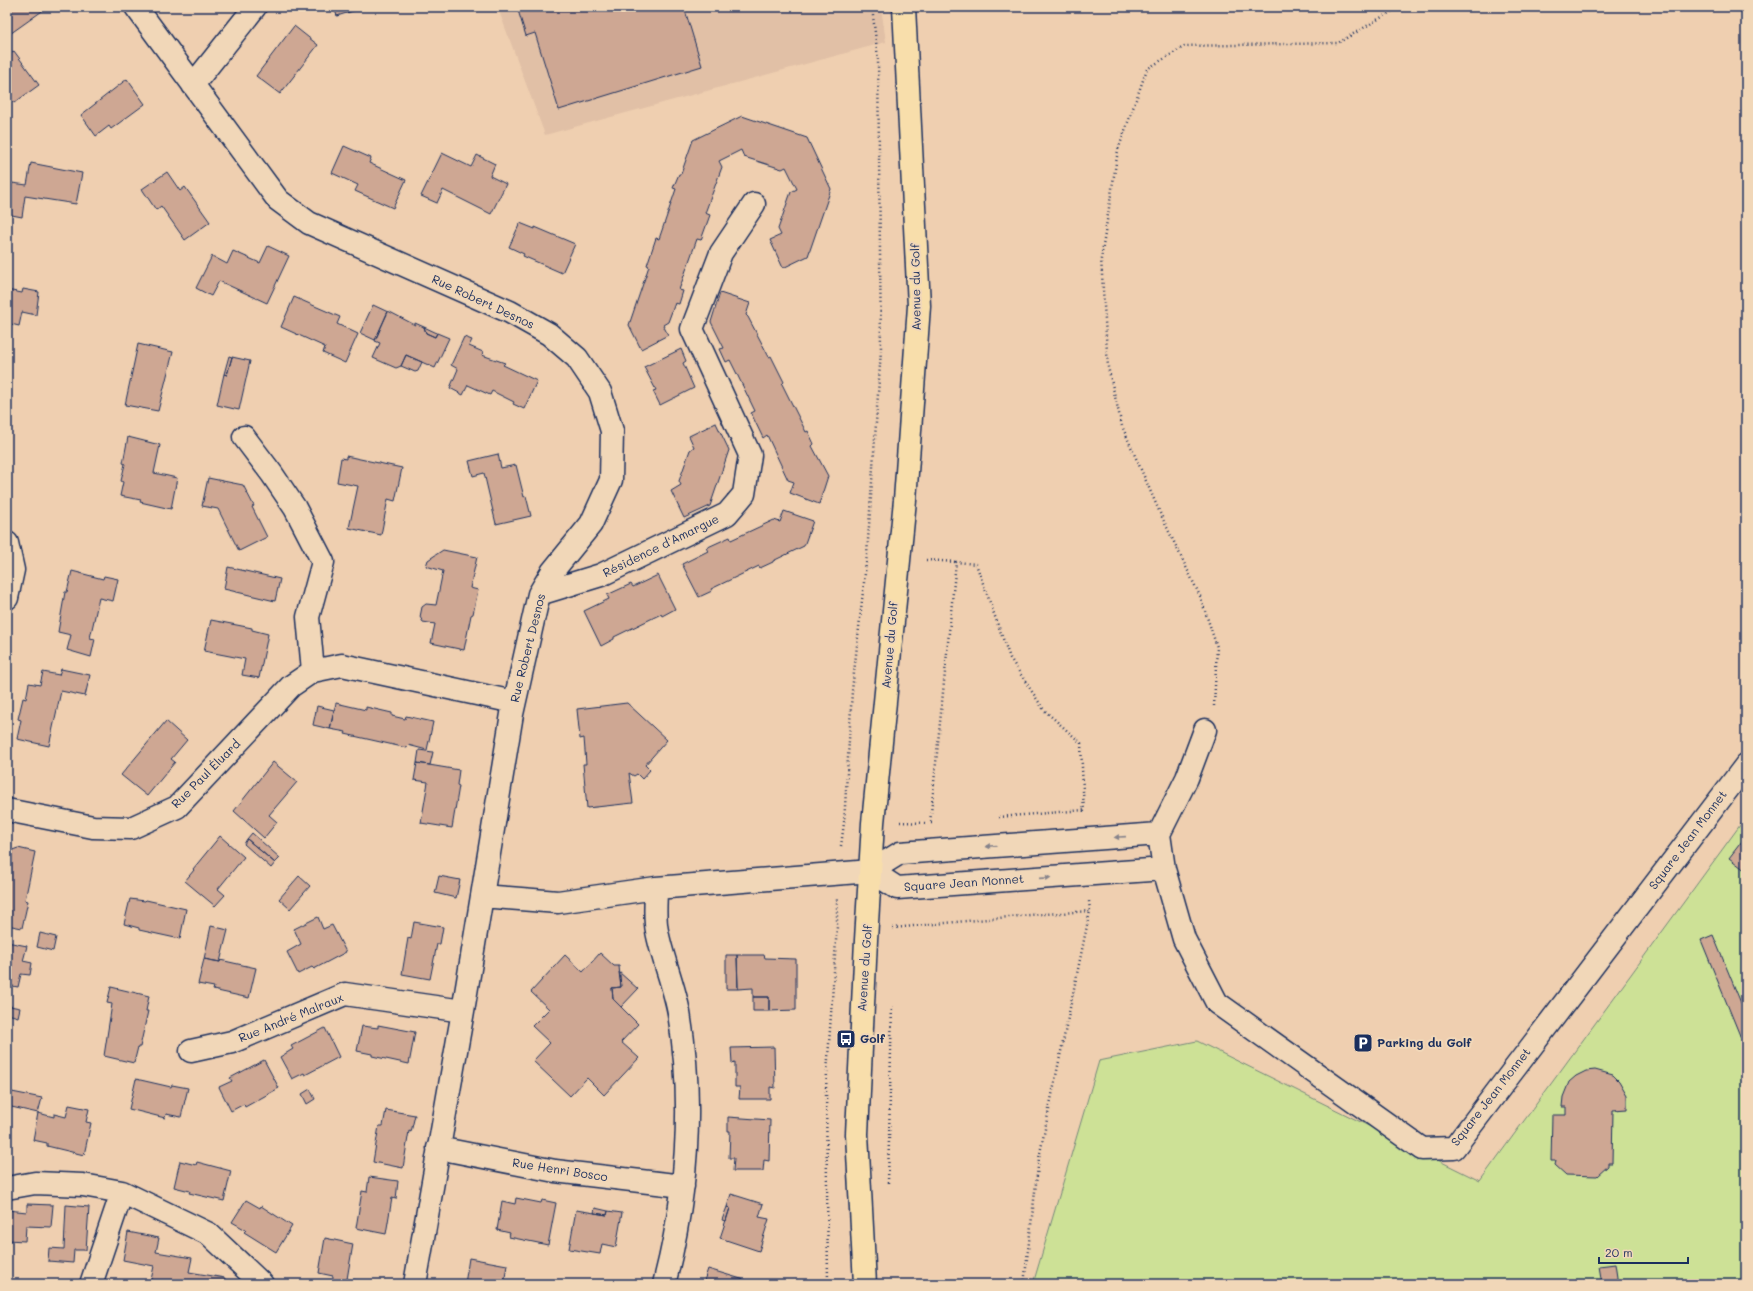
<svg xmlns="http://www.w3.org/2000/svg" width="1753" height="1291" font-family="Mali,sans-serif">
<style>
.built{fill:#e1c0a6}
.green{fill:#cde196;stroke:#74887a}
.building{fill:#cea793;stroke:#1b2f5e}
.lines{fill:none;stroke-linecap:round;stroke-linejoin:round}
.minor-casing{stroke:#1b2f5e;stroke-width:25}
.major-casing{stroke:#1b2f5e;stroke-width:25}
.path{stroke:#1b2f5e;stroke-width:2.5;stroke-dasharray:1 3;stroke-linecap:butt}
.minor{stroke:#f1d7b8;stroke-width:22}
.major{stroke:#f8deab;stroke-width:22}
.oneway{fill:#86838b}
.labels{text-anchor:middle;stroke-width:4;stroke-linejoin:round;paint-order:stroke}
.street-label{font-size:12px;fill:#1b2f5e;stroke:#f1d7b8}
.poi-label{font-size:12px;font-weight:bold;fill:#1b2f5e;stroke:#f1d7b8;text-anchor:start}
</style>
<rect width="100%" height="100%" fill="#efcfb0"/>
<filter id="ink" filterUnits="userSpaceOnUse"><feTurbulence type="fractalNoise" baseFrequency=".025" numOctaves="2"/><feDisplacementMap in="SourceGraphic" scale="8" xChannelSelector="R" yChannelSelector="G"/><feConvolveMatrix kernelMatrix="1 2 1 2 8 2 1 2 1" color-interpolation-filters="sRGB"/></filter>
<g filter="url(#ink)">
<!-- built -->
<path class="built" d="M495 7H881L886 42 545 135 499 11Z"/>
<!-- green -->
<path class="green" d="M1746 817V1284H1033L1099 1061 1197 1041 1480 1181Z"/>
<!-- building -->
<path class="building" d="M7 7H43L45 9 7 36Z
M334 7H366L337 16Z
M517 7H684L702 66 559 110 535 33 526 36Z
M294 26 318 45 280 94 256 76Z
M14 51 39 85 14 103 7 93V57Z
M127 79 145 104 111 129 109 126 96 136 81 115Z
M742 116 807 138 831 189 808 256 783 268 770 240 781 235 778 229 791 192 797 189 786 167 782 169 744 157 741 150 719 161 722 167 705 213 710 215 701 240 697 239 679 290 683 291 679 304 675 303 668 322 663 325 668 335 641 349 629 325 649 266 647 265 656 238 659 239 676 189 673 188 679 174H681L693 140Z
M344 146 371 158 369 163 406 180 393 208 355 191 358 185 332 173Z
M442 153 471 167 477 155 495 164 490 176 506 184 491 214 443 190 437 203 421 196Z
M31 163 82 173 76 204 25 196 22 217 7 214 12 183 27 185Z
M167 172 180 191 185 187 210 222 185 240 161 206 156 210 142 189Z
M520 223 535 229V227L575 244 562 273 523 256 524 254 509 247Z
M268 246 289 256 267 303 219 281 211 296 196 288 212 256 227 264 233 251 260 263Z
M23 289 39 292 36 315 22 312 19 326 7 323V290L22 293Z
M720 293 750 303 746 315 748 317 769 357 771 356 784 382 782 384 806 432 808 431 814 444 812 446 828 476 819 504 790 493 794 482 788 480 767 435 763 438 751 413 755 411 736 372 730 360 726 362 720 349 724 348 711 322Z
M294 297 340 317 337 324 358 334 345 363 323 353 325 347 281 327Z
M373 305 388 312 375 340 360 333Z
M388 311 415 325V323L424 327 426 333 435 337 437 333 449 338 435 368 406 355 401 366 396 368 373 358 380 343 375 341Z
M424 327 437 333 435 337 426 333Z
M464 337 472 340 469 346 483 352 482 355 505 363 503 365 537 381 524 409 513 404 514 402 492 391 490 395 468 385 463 395 450 388 458 369 451 365Z
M138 344 173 352 158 411 125 405Z
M681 349 686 361 683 363 694 388 660 405 653 391 656 390 644 367Z
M406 355 422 362 418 371 415 372 401 366Z
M229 356 232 357 227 375 224 374Z
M232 357 250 361 239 410 217 405 224 374 227 375Z
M716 423 729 450 710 506 684 518 671 491 681 485 679 481 690 450 694 447 689 436Z
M128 437 160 445 154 473 177 478 171 509 140 502 141 500 120 496 123 482 121 481 125 464 123 463Z
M498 454 501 468 516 465 524 497 526 496 531 516 496 524 484 473 473 476 469 461Z
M346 456 402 468 395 501 388 499 381 535 349 528 358 486 337 482 341 458 346 459Z
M208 478 243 485 254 506 252 507 267 537 239 551 218 509 202 506Z
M784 511 813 521 804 546 773 561V562L760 568 759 566 711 589 712 591 699 597 682 564 708 551 706 548 730 537 731 540 774 520 780 522Z
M443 550 477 557 470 588 478 590 473 614 471 615 464 650 431 643 435 624 423 622 420 617 422 607 426 604 436 605 443 571 426 566 428 560Z
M228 567 280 579 275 601 224 589Z
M72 571 103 579 104 576 118 579 113 601 99 598 90 638 95 639 91 657 67 650 71 635 58 632 65 592H67Z
M658 575 675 609 662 616 661 614 614 637V639L601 646 584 611 609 599 607 595 631 584 633 587Z
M211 620 252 628V630L268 634 259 678 242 675 245 659 204 651Z
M61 669 90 675 85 696 61 691 49 746 17 739 21 720 18 719 23 698 26 699 29 683 40 685 43 672 59 675Z
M336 703 366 710V707L392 713V716L405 719 406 716 433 722 427 750 408 745 407 748 345 734 346 732 330 729Z
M627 703 667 740 645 765 650 770 642 779 637 774 634 776 629 773 633 803 587 808 583 764H586L584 738 580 739 577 709Z
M317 706 334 710 330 729 313 725Z
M166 721 187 740 171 759 175 762 147 796 121 775Z
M419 750 433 752 430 765 417 763Z
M273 762 297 782 269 815 277 822 264 838 234 811Z
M417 763 459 770 457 785 459 786 452 828 421 823 428 782 414 780Z
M252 833 280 858 275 863 247 839Z
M220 836 244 857 218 889 225 895 215 906 185 881 194 870 193 869Z
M1746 836V871L1729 858Z
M247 839 275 863 271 868 244 844Z
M18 848 35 852 25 900 28 901 22 928 7 925V852Z
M299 876 310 886 290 909 279 899Z
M439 876 460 880 456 898 435 893Z
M130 899 145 901 146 900 186 909 180 939 139 930V928L124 924Z
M318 917 323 929 332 925 346 952 314 969 312 967 298 974 287 952 301 944 294 929Z
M414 922 443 927 440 944H437L430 979 402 974 408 938 411 939Z
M211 926 228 930 220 962 204 959Z
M40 933 56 937 53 951 37 947Z
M1713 935 1746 1015V1035L1741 1038 1701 940Z
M7 942 27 946 23 961 32 963 30 975 21 974 18 987 7 985Z
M600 953 614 966H619L621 987 612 988 613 999 638 1024 621 1042 639 1058 604 1095 587 1078 570 1096 533 1061 550 1043 532 1026 549 1009 531 992 565 955 583 972Z
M726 955H737L738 989H726Z
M737 955H764L765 958 796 959V1010L769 1011V997H753V988L738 989Z
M204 959 220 962V960L256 968 249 998 213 990 214 987 198 984Z
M619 972 638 989 621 1007 613 999 612 988 621 987Z
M111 987 149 996 146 1011H148L140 1047H138L134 1063 104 1056 112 1004 107 1003Z
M753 997H769V1011H753Z
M7 1005 10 1006 8 1014H7Z
M10 1006 20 1008 18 1017 8 1014Z
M378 1025 415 1032 409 1064 372 1056V1054L357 1051 362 1026 378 1028Z
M325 1028 339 1057 305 1075 304 1073 292 1079 280 1057 293 1049 291 1046Z
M774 1047 775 1088 770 1087V1099H739L740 1087H735V1062L732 1063 731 1048Z
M264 1060 279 1088 245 1107 244 1104 231 1111 219 1087 232 1081 230 1078Z
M1595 1070 1613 1075 1619 1081 1627 1095V1109L1613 1110 1612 1163H1608V1166L1597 1176 1566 1175 1555 1165 1556 1161H1551L1552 1115H1566V1107H1562L1563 1097 1569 1082 1576 1076 1586 1071Z
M136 1079 171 1087 172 1085 188 1088 181 1117 166 1114 165 1118 129 1109Z
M310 1089 315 1099 307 1104 302 1094Z
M7 1091 42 1098 38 1113 7 1106Z
M69 1105 89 1109 86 1122 91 1123 84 1155 47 1146V1143L33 1140 38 1113 54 1117V1114L66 1117Z
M386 1110 415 1115 411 1132 409 1131 403 1168 373 1162 379 1126H383Z
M728 1117 770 1120 769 1161 764 1160 763 1171H733L734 1158H729L730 1131H728Z
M180 1161 196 1165 197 1162 231 1171 224 1201 189 1193 190 1191 174 1187Z
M369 1177 398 1181 396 1199 392 1198 386 1234 356 1228 362 1191 367 1192Z
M731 1194 763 1204 759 1217 769 1219 759 1251 720 1238 730 1208 727 1207Z
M516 1198 541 1203 542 1200 556 1203 548 1245 509 1237 510 1233 497 1230 502 1201 515 1204Z
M246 1200 260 1208 261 1206 292 1226 276 1252 244 1232 246 1230 232 1222Z
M27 1204 53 1205 51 1227 26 1226 25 1241 7 1240V1210L27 1212Z
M66 1205 89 1207 86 1250H74L73 1263 48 1261 49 1248 64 1249Z
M727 1207 730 1208 726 1221 722 1220Z
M595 1208 608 1211 607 1215 594 1213Z
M576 1210 607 1215 608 1211 622 1213 616 1247 602 1244 600 1254 569 1249Z
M128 1232 159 1238 156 1252 192 1258 189 1272 225 1278 224 1284H172L151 1280 154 1266 123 1260Z
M325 1238 353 1244 347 1279 361 1281V1284H332L333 1276 319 1273Z
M469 1258 507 1265 504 1284H465Z
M1615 1264 1618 1284H1602L1599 1266Z
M708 1269 758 1284H703Z"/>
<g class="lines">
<defs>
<path id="minor" d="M136 7 278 200 309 223 510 312 549 334 577 358 600 392 612 431 611 480 591 524 552 572 539 594 534 616 512 714 463 1011 415 1284
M193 85 255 7
M244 437 272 474 295 508 323 562 308 617 313 671
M7 543 13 570 7 598
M539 594 601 575 727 514 744 494 750 455 692 329 721 253 754 204
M1205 730 1187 778 1159 834 1164 869 1184 939 1217 1003 1422 1149 1454 1148 1746 765
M7 810 93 827 131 828 177 807 291 686 313 671 342 665 514 702
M871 871 897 888 1164 869
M656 888C656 902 654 917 657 931 662 958 674 985 679 1013 694 1103 687 1196 664 1284
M482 896 558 902 656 888 871 871 900 853 1159 834
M191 1051 232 1042 345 994 463 1011
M438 1148 555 1171 683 1186
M7 1188 35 1183 83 1185 122 1192 209 1234 262 1284
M91 1284 122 1192"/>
<path id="major" d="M865 1284 857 1134 866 940 873 823 905 500 919 306 904 7"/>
</defs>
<!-- minor casing -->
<use href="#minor" class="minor-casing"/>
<!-- major casing -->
<use href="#major" class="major-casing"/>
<!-- path -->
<path class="path" d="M926 560 956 562
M1214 706 1217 647 1200 596 1160 513 1122 426 1108 367 1101 259 1118 150 1147 69 1185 46 1338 43 1399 7
M999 817 1084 810
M900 822 925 823
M932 823H930L956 562 976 564 1010 658 1044 710 1081 743 1084 814
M841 846 844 823 852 691 867 555 881 350 878 58 872 7
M893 928 1030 915 1090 911
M888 1183 892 1004
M828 1284 826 1088 837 926V899
M1024 1284 1039 1158 1090 911 1089 901"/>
<!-- minor -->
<use href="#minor" class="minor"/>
<!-- major -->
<use href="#major" class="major"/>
</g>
<!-- one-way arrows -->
<defs><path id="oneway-solid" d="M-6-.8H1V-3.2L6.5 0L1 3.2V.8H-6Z"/></defs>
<g class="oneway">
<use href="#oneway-solid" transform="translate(1120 837) rotate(176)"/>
<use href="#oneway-solid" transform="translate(991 846) rotate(176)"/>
<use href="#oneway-solid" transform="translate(1045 878) rotate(-4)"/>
</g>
</g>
<!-- icons -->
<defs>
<symbol id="bus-square" viewBox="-11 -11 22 22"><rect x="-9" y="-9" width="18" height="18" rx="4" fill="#1b2f5e" stroke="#f1d7b8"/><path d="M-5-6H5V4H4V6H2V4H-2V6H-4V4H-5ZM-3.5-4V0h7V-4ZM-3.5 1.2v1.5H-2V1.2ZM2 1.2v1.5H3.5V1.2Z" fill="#fff"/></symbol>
<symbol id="parking-square" viewBox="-11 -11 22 22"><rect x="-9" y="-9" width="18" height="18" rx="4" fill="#1b2f5e" stroke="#f1d7b8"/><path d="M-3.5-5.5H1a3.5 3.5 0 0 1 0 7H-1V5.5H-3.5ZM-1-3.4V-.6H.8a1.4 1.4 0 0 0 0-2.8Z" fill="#fff"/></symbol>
</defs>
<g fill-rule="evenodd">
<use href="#bus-square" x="835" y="1028" width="22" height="22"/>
<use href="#parking-square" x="1352" y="1032" width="22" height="22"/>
</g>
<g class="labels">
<!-- street labels -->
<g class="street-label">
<text transform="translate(916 287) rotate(-91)" y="4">Avenue du Golf</text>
<text transform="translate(483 302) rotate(25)" y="4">Rue Robert Desnos</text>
<text transform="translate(661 546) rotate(-26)" y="4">Résidence d'Amargue</text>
<text transform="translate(890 645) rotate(-85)" y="4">Avenue du Golf</text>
<text transform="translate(528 648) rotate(-76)" y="4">Rue Robert Desnos</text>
<text transform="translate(206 774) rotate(-45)" y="4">Rue Paul Éluard</text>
<text transform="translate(1688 840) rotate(-53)" y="4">Square Jean Monnet</text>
<text transform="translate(964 883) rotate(-4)" y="4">Square Jean Monnet</text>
<text transform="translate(865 968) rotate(-86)" y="4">Avenue du Golf</text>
<text transform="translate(291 1018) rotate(-22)" y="4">Rue André Malraux</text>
<text transform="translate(1491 1097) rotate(-52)" y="4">Square Jean Monnet</text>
<text transform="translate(560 1170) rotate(9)" y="4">Rue Henri Bosco</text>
</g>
<!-- poi labels -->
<g class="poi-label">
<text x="860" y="1043">Golf</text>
<text x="1377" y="1047">Parking du Golf</text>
</g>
</g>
<!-- margin -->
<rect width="1753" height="1291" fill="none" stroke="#f1d7b8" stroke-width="24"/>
<rect x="12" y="12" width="1729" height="1267" fill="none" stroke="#1b2f5e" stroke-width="1.5" filter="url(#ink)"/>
<!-- scale -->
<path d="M1599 1257v6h89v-6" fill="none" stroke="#1b2f5e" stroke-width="2"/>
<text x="1605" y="1257" font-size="12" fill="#1b2f5e" stroke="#f1d7b8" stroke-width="3" paint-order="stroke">20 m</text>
</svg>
